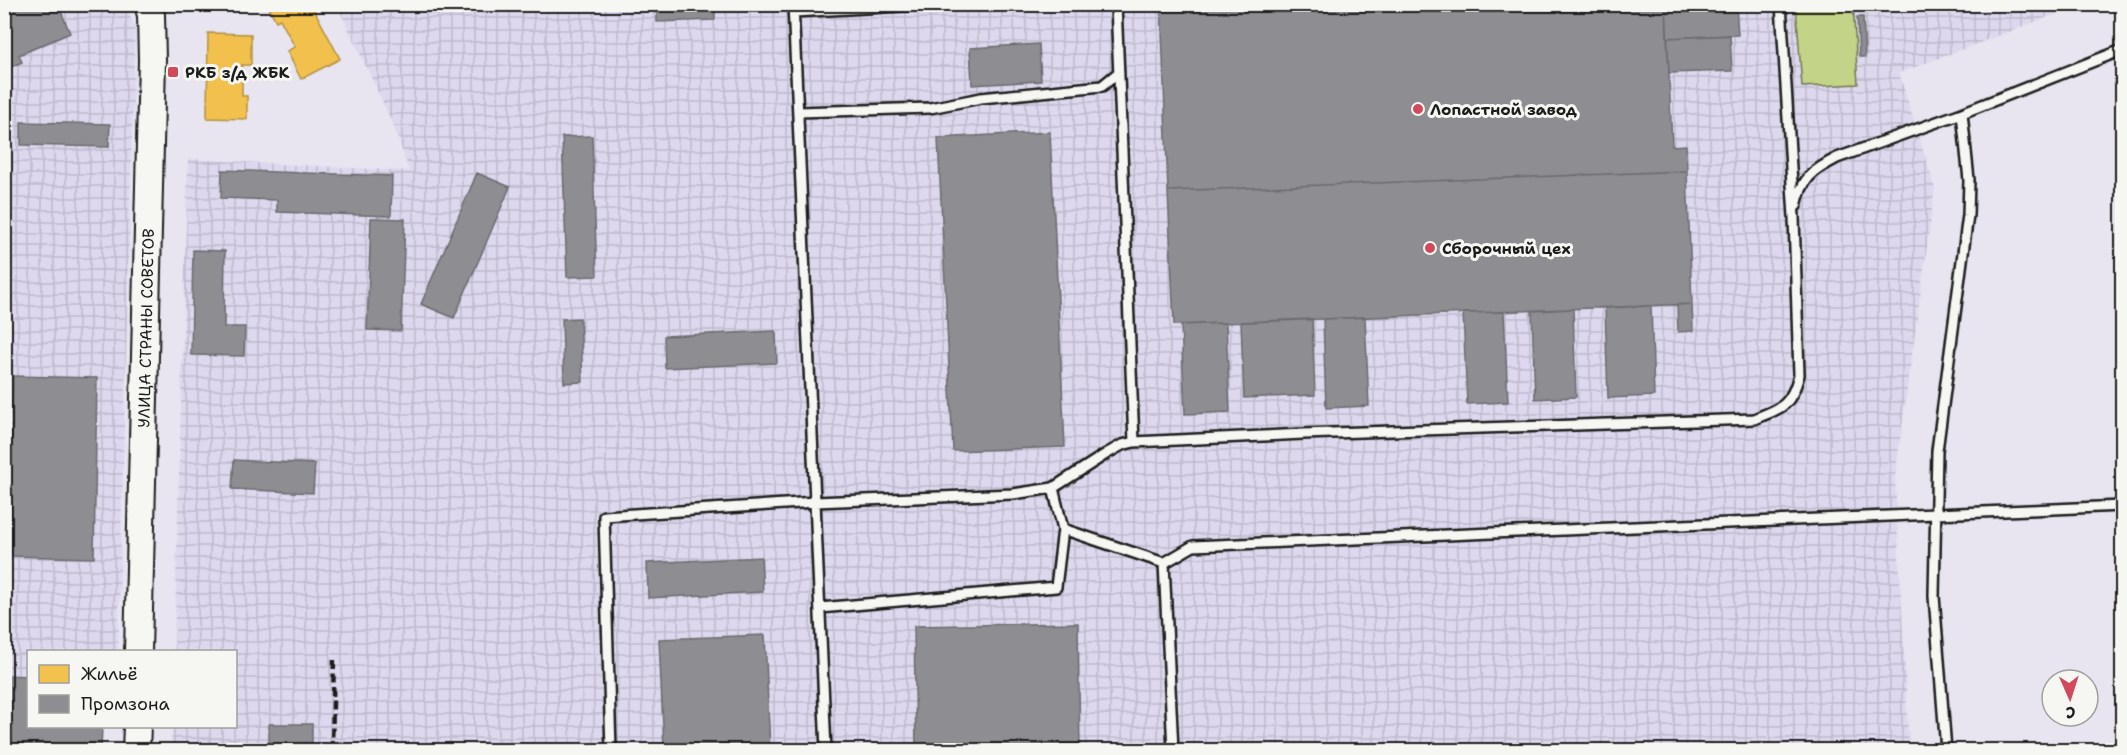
<svg xmlns="http://www.w3.org/2000/svg" width="2127" height="755" font-family="'Shantell Sans',sans-serif">
<style>
.industrial{fill:url(#industrial-grid)}
.park{fill:#c3d387;stroke:#707852;stroke-width:1.5}
.homes{fill:#f2c14e;stroke:#b2903f;stroke-width:1.5}
.industry{fill:#8d8d92;stroke:#6b6b6f;stroke-width:1.5}
.lines{fill:none;stroke-linecap:round;stroke-linejoin:round}
.service-casing{stroke:#1c1c1c;stroke-width:14}
.secondary-casing{stroke:#1c1c1c;stroke-width:30}
.service{stroke:#f6f6f2;stroke-width:9}
.secondary{stroke:#f6f6f2;stroke-width:26}
.rail{stroke:#1c1c1c;stroke-width:4.5;stroke-dasharray:9 4.5;stroke-linecap:butt}
.poi-dot{fill:#d1495b;stroke:#f6f6f2;stroke-width:2}
.labels{text-anchor:middle;stroke-width:6;stroke-linejoin:round;paint-order:stroke}
.poi-label{font-size:16px;font-weight:bold;fill:#1c1c1c;stroke:#f6f6f2;text-anchor:start}
.street-label{font-size:16px;fill:#1c1c1c;stroke:#f6f6f2}
</style>
<defs>
<pattern id="industrial-grid" width="8" height="8" patternUnits="userSpaceOnUse" patternTransform="scale(1.5)"><rect width="8" height="8" fill="#ded8ef"/><path d="M0 4h8M4 0v8" fill="none" stroke="#beb9cc"/></pattern>
</defs>
<rect width="100%" height="100%" fill="#e8e4f0"/>
<filter id="ink" filterUnits="userSpaceOnUse"><feTurbulence type="fractalNoise" baseFrequency=".0167" numOctaves="2"/><feDisplacementMap in="SourceGraphic" scale="12" xChannelSelector="R" yChannelSelector="G"/><feConvolveMatrix kernelMatrix="1 2 1 2 8 2 1 2 1" color-interpolation-filters="sRGB"/></filter>
<g filter="url(#ink)">
<!-- industrial -->
<path class="industrial" d="M4 5H124L135 26 118 651 28 652V726L101 727V750H5Z
M337 5H2080L1899 73 1935 189 1895 477 1909 750H171L172 727 236 726V652L174 651 188 159 409 171 393 124Z"/>
<!-- park -->
<path class="park" d="M1796 5H1853L1858 84 1802 87Z"/>
<!-- homes -->
<path class="homes" d="M267 4H311L340 59 301 79 287 51 295 47 280 19 276 21Z
M208 33 251 34V65H242V96H247V119L207 118Z"/>
<!-- industry -->
<path class="industry" d="M4 4H58L70 33 19 55 22 62 4 70Z
M657 4H715V20L657 22Z
M1161 4H1666L1672 146 1686 145 1687 171 1168 191Z
M1666 4H1736L1738 35 1667 38Z
M1857 17H1863L1865 57H1859Z
M1730 35 1732 71 1669 73 1667 38Z
M1039 44 1041 81 972 85 970 48Z
M21 122 110 124 109 147 21 145Z
M1050 132 1065 447 953 451 938 138Z
M592 136 597 276 567 277 562 137Z
M222 170 392 176 391 216 277 212V200L221 198Z
M1687 171 1692 304 1174 325 1168 191Z
M477 173 510 187 454 318 421 304Z
M371 218 405 219 401 331 367 330Z
M193 250 225 251 224 327H245L244 356 191 355Z
M1692 304 1693 331 1678 332 1677 305Z
M1651 306 1654 396 1608 398 1605 308Z
M1573 309 1576 397 1535 399 1532 311Z
M1504 312 1508 402 1467 404 1463 313Z
M1365 317 1369 406 1326 408 1323 319Z
M580 318 583 382 564 383 562 319Z
M1312 319 1315 395 1244 398 1241 322Z
M1226 323 1230 412 1185 414 1181 325Z
M776 331 777 363 665 368 664 336Z
M13 376 97 378 94 558 9 556Z
M234 460 315 464 313 493 232 489Z
M761 557 763 592 648 598 647 563Z
M1078 623 1080 750H916L914 626Z
M765 635 770 750H664L659 639Z
M4 675 28 676V726H102L101 750H4Z
M269 724H312V750H269Z"/>
<g class="lines">
<defs>
<path id="service" d="M793 4 826 750
M1116 4 1134 442
M794 12 939 4
M798 112 930 108 981 98 1102 86 1118 73
M1796 206C1802 178 1812 171 1837 158L1962 113 2122 50
M1053 488 1063 529 1164 563 1193 546 2122 506
M1164 563 1173 750
M820 608 1056 587 1063 529
M611 750 604 516 815 502 1013 494 1053 488 1106 454 1122 445 1134 442 1303 434 1754 419C1782 408 1791 406 1799 375L1794 217 1781 4
M1946 750 1934 596 1937 451 1968 215 1969 180 1962 113"/>
<g id="secondary">
<path id="s1" d="M138 652 152 60 151 15 148 4"/>
<path d="M136 750 137 726"/>
</g>
</defs>
<!-- service casing -->
<use href="#service" class="service-casing"/>
<!-- secondary casing -->
<use href="#secondary" class="secondary-casing"/>
<!-- service -->
<use href="#service" class="service"/>
<!-- secondary -->
<use href="#secondary" class="secondary"/>
<!-- rail -->
<path class="rail" d="M332 750 334 656"/>
</g>
</g>
<!-- markers -->
<g class="poi-dot">
<rect x="167" y="66" width="12" height="12" rx="3"/>
<circle cx="1418" cy="109" r="6"/>
<circle cx="1430" cy="248" r="6"/>
</g>
<g class="labels">
<!-- poi labels -->
<g class="poi-label">
<text x="185" y="78">РКБ з/д ЖБК</text>
<text x="1430" y="115">Лопастной завод</text>
<text x="1442" y="254">Сборочный цех</text>
</g>
<!-- street labels -->
<g class="street-label">
<text dy="6" stroke="none"><textPath href="#s1" startOffset="324">УЛИЦА СТРАНЫ СОВЕТОВ</textPath></text>
</g>
</g>
<!-- margin -->
<rect width="2127" height="755" fill="none" stroke="#f6f6f2" stroke-width="24"/>
<rect x="12" y="12" width="2103" height="731" fill="none" stroke="#1c1c1c" stroke-width="2" filter="url(#ink)"/>
<!-- legend -->
<rect x="27" y="650" width="210" height="78" fill="#f6f6f2" stroke="#9f9f9c" stroke-width="1.5"/>
<rect x="39" y="665" width="30" height="18" fill="#f2c14e" stroke="#9f9f9c" stroke-width="1.5"/>
<text x="81" y="680" font-size="18" fill="#1c1c1c">Жильё</text>
<rect x="39" y="695" width="30" height="18" fill="#8d8d92" stroke="#9f9f9c" stroke-width="1.5"/>
<text x="81" y="710" font-size="18" fill="#1c1c1c">Промзона</text>
<!-- north arrow -->
<g transform="translate(2070 698) rotate(177)"><circle r="28" fill="#f6f6f2" stroke="#9f9f9c" stroke-width="1.5"/>
<path d="M0-4.5L10 22L0 15L-10 22Z" fill="#d1495b"/>
<text y="-9" font-size="16" font-weight="bold" text-anchor="middle" fill="#1c1c1c">С</text>
</g>
</svg>
